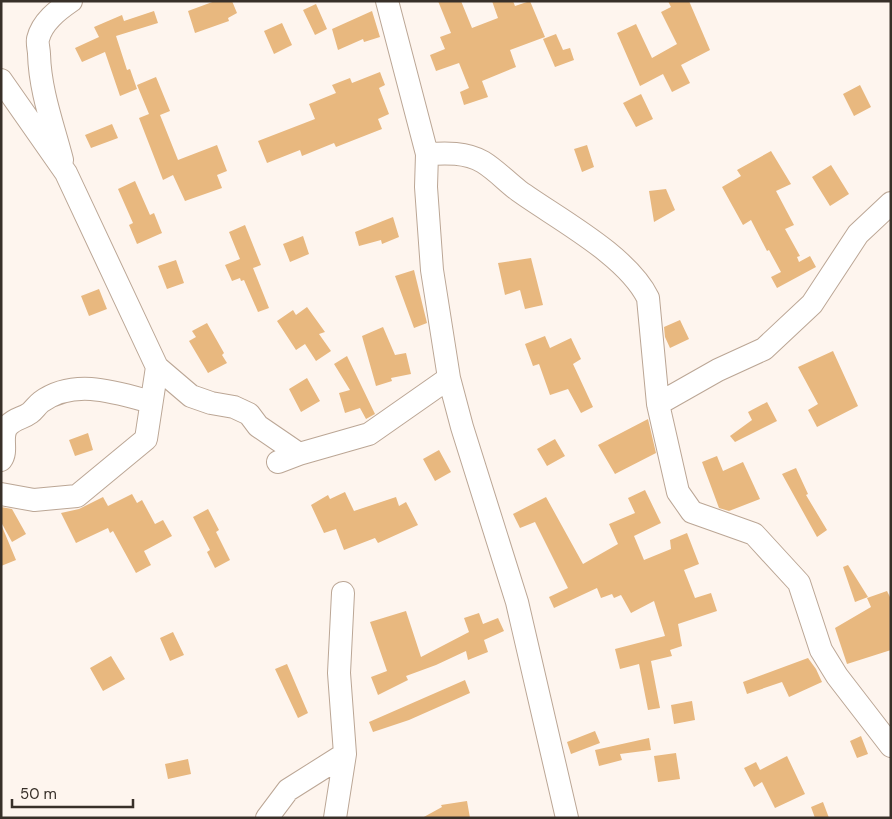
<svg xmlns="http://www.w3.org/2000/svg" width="892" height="819" font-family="'DM Sans',sans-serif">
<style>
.building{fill:#e8b87f}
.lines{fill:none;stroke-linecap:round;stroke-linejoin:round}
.minor-casing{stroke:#bba695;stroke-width:24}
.minor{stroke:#fff;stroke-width:22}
</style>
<rect width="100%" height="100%" fill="#fef5ee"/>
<!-- building -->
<path class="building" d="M215 1H232L237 13 228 18 229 21 195 33 188 11Z
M438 1H461L472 28 498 18 492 1H513L515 6 530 1 545 37 510 50 516 67 482 81 488 97 464 105 460 92 469 88 459 63 436 71 430 55 445 49 440 37 451 33Z
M668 1H689L710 50 681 65 690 83 672 92 663 74 640 86 617 33 636 24 652 58 677 44 661 12 671 7Z
M316 4 327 29 315 35 303 10Z
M154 11 158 23 116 36 127 70 130 69 137 89 120 96 105 52 82 62 75 48 99 37 94 27 122 15 124 21Z
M372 11 380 37 364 42 363 39 338 50 332 29Z
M282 23 292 45 274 54 264 31Z
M556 34 563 50 570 48 574 60 555 67 543 39Z
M380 72 385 85 379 88 389 114 378 119 382 129 336 147 334 143 302 156 300 150 267 163 258 141 315 119 309 104 336 93 332 85 350 78 352 83Z
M156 77 170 111 160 115 178 160 217 145 227 171 217 175 222 188 185 201 173 175 163 180 139 118 149 114 137 85Z
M860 85 871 107 854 116 843 94Z
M641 94 653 119 636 127 623 103Z
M112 124 118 138 91 148 85 135Z
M587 145 594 167 582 172 574 149Z
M771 151 791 184 776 191 794 225 785 229 800 256 797 257 799 262 810 256 816 267 777 288 771 277 781 272 769 250 767 251 751 220 743 225 722 187 741 176 737 170Z
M831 165 849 194 830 206 812 177Z
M135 181 150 215 154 213 162 233 137 244 129 225 133 223 118 189Z
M666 189 675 210 654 222 649 191Z
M393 217 399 237 382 244 381 240 359 246 355 232Z
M245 225 261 265 253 268 269 308 258 312 244 280 241 281 240 278 232 281 225 265 240 259 229 232Z
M303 236 309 254 290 262 283 244Z
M531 258 543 305 525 309 520 290 505 295 498 263Z
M176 260 184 283 167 289 158 266Z
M414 270 427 323 414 328 395 276Z
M99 289 107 309 89 316 81 296Z
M307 307 325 332 319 334 331 351 316 361 305 344 296 350 277 321 293 310 296 315Z
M680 320 689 339 670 348 665 337 664 327Z
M207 323 224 353 222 355 227 363 208 373 189 341 196 337 192 331Z
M383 327 395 355 406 353 411 374 391 378 392 381 376 386 362 336Z
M545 336 550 348 571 338 581 359 573 364 593 407 581 413 568 389 550 395 539 364 533 366 525 344Z
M833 351 858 406 817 427 808 410 818 404 798 367Z
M347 356 375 414 366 419 360 408 345 413 339 393 350 390 334 364Z
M307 378 320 401 301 412 289 389Z
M767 402 777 421 735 442 730 436 752 420 748 412Z
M648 419 656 453 615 474 598 445Z
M88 433 93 450 75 456 69 440Z
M555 439 565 456 547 466 537 449Z
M439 450 451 472 435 481 423 459Z
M717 456 723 471 743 462 760 499 729 511 719 508 702 462Z
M796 468 808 494 806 495 827 530 817 537 782 474Z
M645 490 661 523 634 536 644 560 671 549 670 540 687 533 699 564 684 570 695 598 711 593 717 611 678 624 682 646 670 650 672 656 651 661 660 708 648 710 639 664 620 669 615 649 665 636 654 601 631 613 621 595 614 598 612 594 601 598 597 588 554 608 549 597 568 588 535 522 520 528 513 514 546 497 583 564 618 544 609 524 635 513 628 498Z
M345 492 354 511 396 497 399 506 406 502 418 525 378 543 375 538 344 550 336 529 324 533 311 505 328 495 330 499Z
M132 494 137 503 142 500 155 524 163 520 172 536 144 551 151 565 136 573 113 531 110 533 108 528 76 543 61 513 79 509 103 497 108 506Z
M1 507 12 509 26 534 12 542 1 522Z
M208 509 219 530 216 532 230 560 215 568 207 552 210 550 193 517Z
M1 524 16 560 1 566Z
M848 565 868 597 855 602 843 567Z
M887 591 891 599V650L847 664 835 628 871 607 867 598Z
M406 611 421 657 469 632 464 618 479 613 483 624 498 618 504 631 484 640 488 652 468 660 466 651 436 665 406 676 408 680 378 695 371 677 387 671 370 622Z
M173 632 184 655 170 661 160 638Z
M111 656 125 679 103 691 90 668Z
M808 658 816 669 822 682 789 697 782 682 747 694 743 682Z
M287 664 308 713 298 718 275 669Z
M465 680 470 693 409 720 373 732 369 722Z
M692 701 695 720 674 724 671 705Z
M595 731 600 743 571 754 567 742Z
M861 736 868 754 857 758 850 741Z
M649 738 651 750 620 754 622 760 599 766 595 750Z
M676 753 680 779 658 782 654 756Z
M787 756 805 794 775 808 762 782 754 787 744 768 756 762 760 770Z
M188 759 191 774 168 779 165 764Z
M467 801 470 818H422L442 807 441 805Z
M823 802 829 818H815L811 807Z"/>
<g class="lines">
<defs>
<path id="minor" d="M387 1 427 154 426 187 432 270 449 378 462 427 517 602 567 818
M1 80 66 173 157 367 191 396 211 403 234 407 249 414 258 426 299 454 278 462
M427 154C446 153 466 152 483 162 496 170 507 182 519 191 558 219 627 255 648 298L658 404 678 492 692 512 754 534 799 583 821 650 837 676 891 746
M62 160C53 125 40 91 39 54 39 50 37 43 38 39 42 22 58 10 71 1
M658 404 718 370 764 349 812 304 858 234 891 203
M299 454 369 434 449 378
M1 460C8 451 0 437 7 427 14 418 22 419 30 413 34 410 37 405 41 402 74 378 115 392 151 402
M1 494 34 500 77 496 146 439 157 367
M267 818 288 790 345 754
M335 818 345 754 339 673 343 593"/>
</defs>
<!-- minor casing -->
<use href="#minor" class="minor-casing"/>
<!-- minor -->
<use href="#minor" class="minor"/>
</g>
<!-- border -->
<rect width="892" height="819" fill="none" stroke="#383029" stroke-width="5"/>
<!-- scale -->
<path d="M12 799v8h121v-8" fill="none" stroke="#383029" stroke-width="2.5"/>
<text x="20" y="799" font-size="15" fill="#383029" stroke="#fef5ee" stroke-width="4" paint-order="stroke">50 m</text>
</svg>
